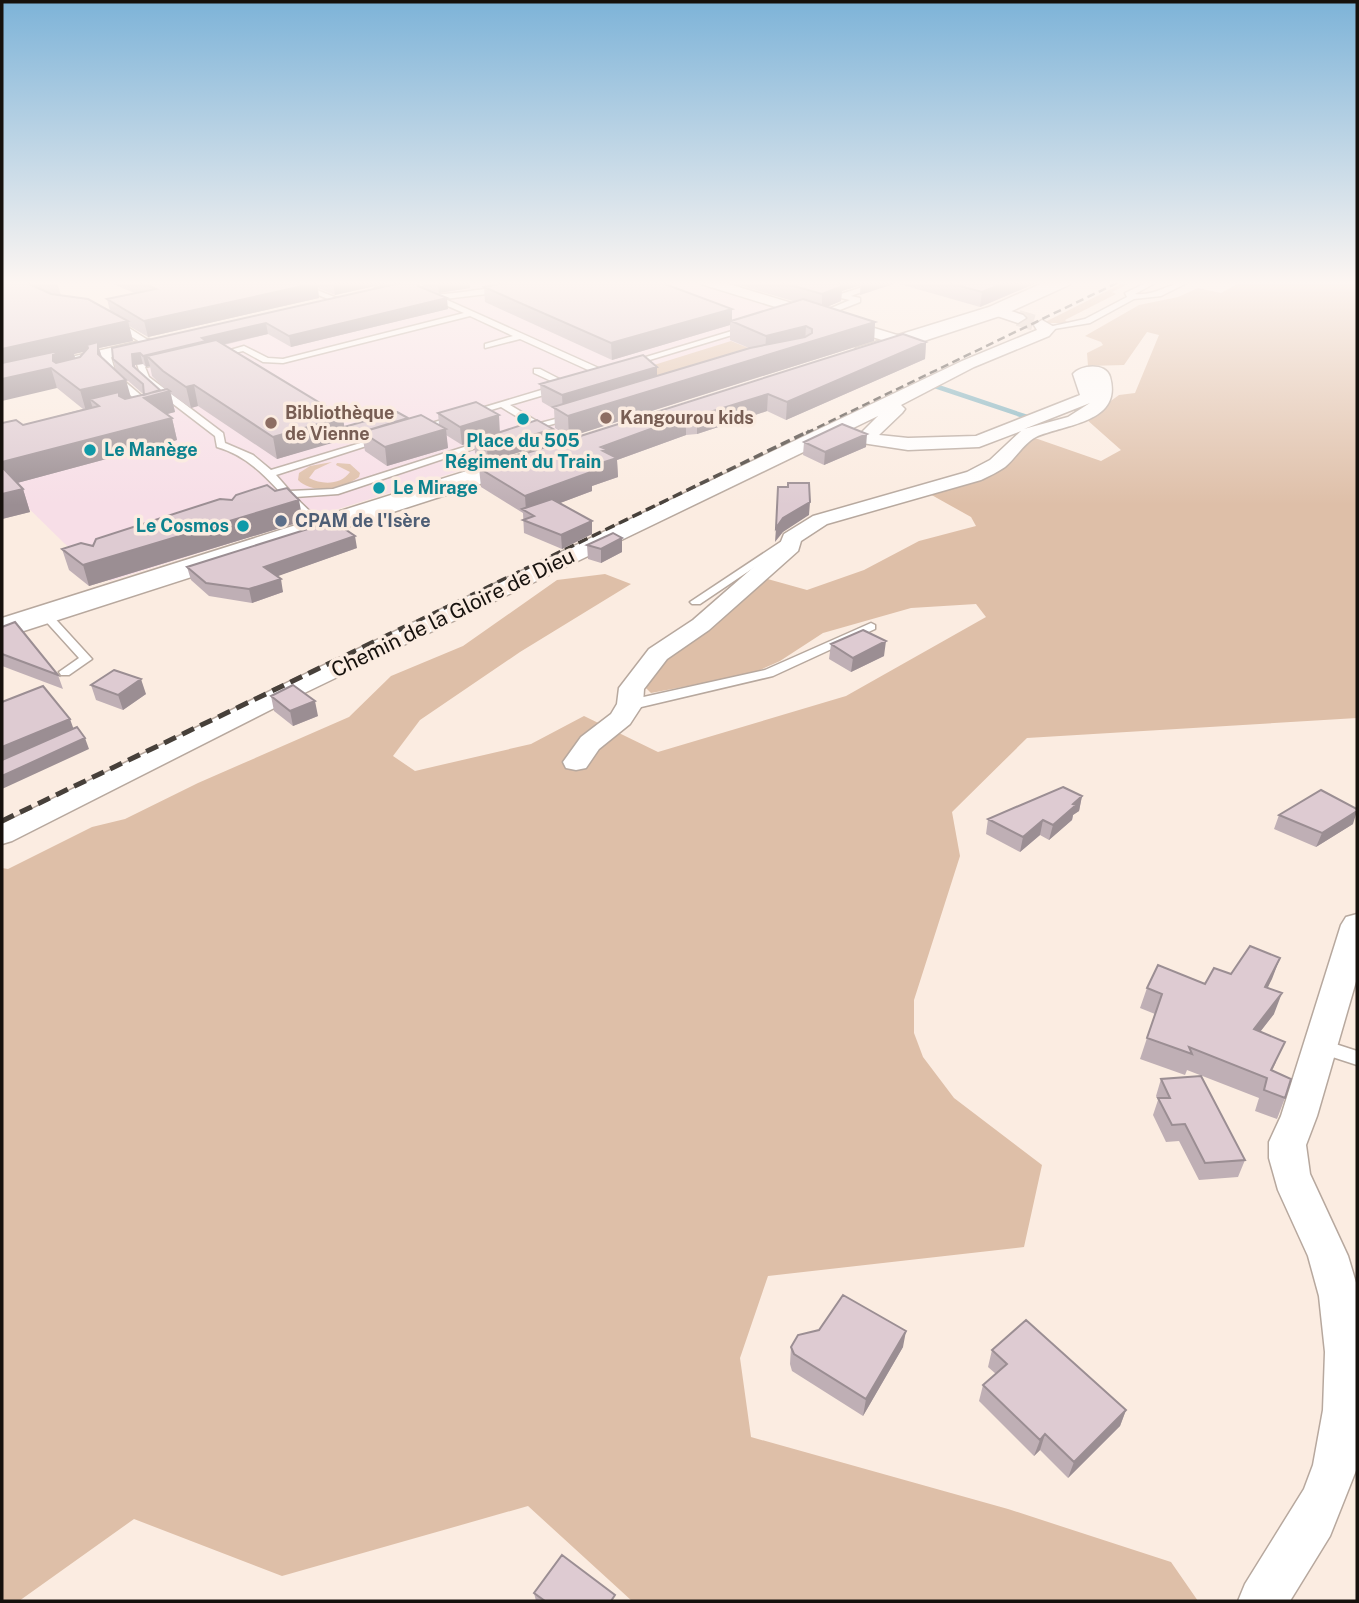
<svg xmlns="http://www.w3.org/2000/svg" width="1359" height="1603" font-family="'Public Sans',sans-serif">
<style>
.commercial{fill:#f7dee7}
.green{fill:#debfa8}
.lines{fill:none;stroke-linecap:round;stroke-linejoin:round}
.stream{stroke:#7eb2bf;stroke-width:4.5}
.minor-tunnel{stroke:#d9cbc1;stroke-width:16;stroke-dasharray:16 8;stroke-linecap:butt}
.service-casing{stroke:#b7a89e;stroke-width:3}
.minor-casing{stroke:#b7a89e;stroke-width:3}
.secondary-casing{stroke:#b7a89e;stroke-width:3}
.service{fill:#fff;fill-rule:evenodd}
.minor{fill:#fff;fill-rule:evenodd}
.secondary{fill:#fff;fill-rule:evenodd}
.rail-far2{stroke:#47403a;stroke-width:2.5;stroke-dasharray:8 4.5;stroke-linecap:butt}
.rail-far1{stroke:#47403a;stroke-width:3.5;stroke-dasharray:10 5;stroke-linecap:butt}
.rail{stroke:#47403a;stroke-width:5;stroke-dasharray:13 7;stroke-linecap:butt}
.wall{fill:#bfafb5;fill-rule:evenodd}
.shaded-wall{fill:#9b8e93}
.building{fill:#decbd2;stroke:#9b8e93;stroke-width:2}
.education-dot{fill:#8d6e63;stroke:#fbece1;stroke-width:2.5}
.culture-dot{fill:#0f9aa8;stroke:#fbece1;stroke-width:2.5}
.service-dot{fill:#5c6f8a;stroke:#fbece1;stroke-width:2.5}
.labels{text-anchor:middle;stroke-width:7;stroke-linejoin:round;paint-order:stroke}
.far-education-label{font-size:18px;font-weight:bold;fill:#785e54;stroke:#fbece1;text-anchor:start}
.far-culture-label{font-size:18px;font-weight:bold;fill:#0d838f;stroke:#fbece1;text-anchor:start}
.far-service-label{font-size:18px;font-weight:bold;fill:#4e5e75;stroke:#fbece1;text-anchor:start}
.street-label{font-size:21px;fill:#16110d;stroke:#fbece1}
</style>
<rect width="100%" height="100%" fill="#fbece1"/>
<!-- commercial -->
<path class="commercial" d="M436 281H699L881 338 110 581 65 544 12 492 2 443 150 399 121 376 118 369Z"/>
<!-- green -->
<path class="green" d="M1127 281H1134L1112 292 1116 294 1065 320 1068 323H1043Z
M1237 281H1357V718L1027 738 952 812 960 856 914 1000V1033L923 1057 954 1098 1042 1165 1024 1247 768 1276 740 1358 751 1437 1008 1509 1171 1562 1198 1601H632L528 1506 282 1576 134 1519 19 1601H2V868L8 869 92 827 125 819 198 783 349 717 391 676 463 646 557 580 605 574 631 584 520 652 420 720 393 756 415 771 531 744 584 716 658 752 846 696 986 617 976 604 911 608 823 633 780 661 751 674 651 693 640 682C681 647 726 617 764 578L807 590 864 570 919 541 976 526 971 517 928 493 1032 437 1101 461 1121 450 1086 419 1119 395 1135 393 1159 335 1147 332 1124 365 1088 366 1087 353 1103 345 1101 342 1085 336 1139 305 1178 297 1198 288 1221 293 1241 282Z
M731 341 761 353 658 385 641 369Z
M332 462 315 470 309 478C322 485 341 485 350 472L336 465 337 463 350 464 360 473 359 477C343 489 313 495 298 480L299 473 310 466Z"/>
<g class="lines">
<!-- stream -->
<path class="stream" d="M932 385 1027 417"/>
<!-- minor-tunnel -->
<path class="minor-tunnel" d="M1018 318 1042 325"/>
<defs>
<path id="service" d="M285 281H294L342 300 335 302Z
M881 281H890L851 296 860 298V302L822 317 815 315 850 300 841 298V294Z
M1150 281H1159L1135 294C1158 296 1174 280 1191 281L1161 296 1134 299 1090 323 1048 330 1044 328 1085 319 1127 297 1125 293Z
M506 288 503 292 445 299 603 370V374H597L520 339 485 348V344L513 336 470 316 283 363 263 362 243 351 217 357 213 355 244 346 268 358 283 359 464 313 429 298V294C454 296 480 287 506 288Z
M112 321H118L154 344 147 346 112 325Z
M745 327 752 329 633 365 626 363Z
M103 352 110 354 116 374 144 398V406L130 409V405L137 401 109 377Z
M160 359H163V363L145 367 149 377 223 433 225 443 253 455 271 470 377 438 385 440 276 475 290 491 333 489 489 439 497 441 338 494 295 497 323 524V528L319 529C309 525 301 515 294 507 271 483 252 457 217 447L215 436 142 380 137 364Z
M534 369H540L571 385 564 387 534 373Z
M558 385 561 386V390L510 405 540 423 575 414V418L546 426 576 444V448H570L538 429 525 431V427L531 425 501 407 420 431 415 428Z
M788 537 792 538V542L700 604H692L690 602Z
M45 611 49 612 92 659 69 675H61L59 672 79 658 41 616V612Z
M871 623 875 625V629L773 676 637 708 626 707 624 704 630 700 765 670Z
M1320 1039 1357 1051V1065L1314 1051 1311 1046 1314 1041Z"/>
<path id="minor" d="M407 281H431L429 284 380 295 373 291 375 288Z
M699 281H719L907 338 909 341 907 344H895L701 284Z
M1054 281H1069L1062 285Z
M996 306 1023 315 1026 318 1018 323 991 314 988 311 991 308Z
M1042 320 1056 328 1049 336 974 367 901 405 905 409 902 413 879 435 908 438 976 436 1080 395 1073 374C1080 365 1106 362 1110 377 1123 423 1065 424 1036 437 1024 443 1015 459 1005 467 998 472 989 476 981 480L827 524 801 541 798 551 709 630 667 659 644 689 643 704 630 724 599 749 586 768 576 770 566 768 563 762 581 737 611 714 617 704 619 688 649 649 693 620 780 544 784 534 813 516 967 472 990 460 1021 431 979 447 908 450 862 443 860 434 878 416 294 698 12 841 2 844V824L276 688 962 361 1037 330 1034 325ZM1090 403 1068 417 1024 429Z
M149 339 157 344 155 347 2 383V373Z
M1357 914V978L1317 1116 1306 1145 1310 1174 1348 1256 1357 1286V1468L1330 1536 1290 1601H1238L1245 1584 1304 1489 1313 1465 1323 1410 1325 1352 1319 1296 1308 1256 1278 1190 1269 1158V1142L1281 1116 1341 925 1346 917Z"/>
<path id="secondary" d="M1047 281H1072L1069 285 1003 315 872 358H856L853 353 856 348 989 307Z
M530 451 539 453 543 459 539 465 2 638V618Z"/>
</defs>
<!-- service casing -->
<use href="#service" class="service-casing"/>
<!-- minor casing -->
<use href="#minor" class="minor-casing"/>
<!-- secondary casing -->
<use href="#secondary" class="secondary-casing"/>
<!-- service -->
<use href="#service" class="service"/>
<!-- minor -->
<use href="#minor" class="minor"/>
<!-- secondary -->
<use href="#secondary" class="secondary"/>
<!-- rail-far2 -->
<path class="rail-far2" d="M806 433 1121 281"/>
<!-- rail-far1 -->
<path class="rail-far1" d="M403 628 809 431"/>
<!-- rail -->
<path class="rail" d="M2 821 407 626"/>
</g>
<!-- wall -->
<path class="wall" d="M2 281H53L57 283 61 295 110 311 107 299 135 293 105 281H397L335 295 318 288 319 298 148 337 129 326 133 341 99 348 102 357 131 398 143 394 116 370 113 359 418 286 448 309 291 347 268 334 224 345 344 427 408 418 439 425 438 413 500 432 553 429 554 441 488 462 475 453 474 442 462 445 446 435 448 448 387 466 365 451 363 440 353 443 346 438 277 459 198 406 191 408 171 394 175 412 166 414 172 418 177 440 17 483 23 489 30 512 2 519 23 425 83 409 57 388ZM85 351 80 357 75 358 74 354ZM143 364 146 367 150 366 152 376 165 389 160 391 135 368V365Z
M422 281H469L470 288 439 293 423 288Z
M725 281H1041L980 307 896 283 860 295 861 285 842 291 841 301 827 307 875 322 874 341 569 437 555 428 554 409 542 402 540 384 657 376 749 348 730 340V325L612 360 485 302 484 287 732 321 796 302Z
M926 342 925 359 786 420 767 411 697 434 686 435 617 460 618 477 592 486V491L560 503 592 534 562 549 524 533 523 513 481 487 479 468Z
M804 442 866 447 824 465 803 455Z
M303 521 89 586 69 570 62 549Z
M622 538V552L601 563 588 559 587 545Z
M357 548 277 576 283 592 252 603 209 596 191 580 187 567Z
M2 627 58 675 63 689 2 666Z
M831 644 884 656 851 672 829 659Z
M91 685 146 694 123 710 96 700Z
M271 696 318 716 293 726 274 711Z
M1082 796 1079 811 1073 815 1072 820 1049 840 1040 835 1020 852 986 834 988 819Z
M1279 815 1353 824 1316 847 1274 829Z
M1280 958 1268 987 1274 1014 1260 1032 1276 1062 1272 1071 1285 1098 1277 1119 1255 1111 1259 1098 1187 1070 1185 1075 1140 1059 1155 1014 1140 1008 1147 988 1205 984 1231 974Z
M1161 1079 1245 1160 1238 1177 1199 1180 1179 1141 1166 1142 1153 1115 1158 1100 1156 1096Z
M791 1347H903L863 1416 792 1371 790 1364Z
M992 1350 1126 1410 1120 1426 1068 1478 1040 1450 1034 1456 979 1401 983 1385 996 1374 988 1367Z
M534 1593 616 1601H536Z"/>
<!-- shaded-wall -->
<path class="shaded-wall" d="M333 281H397L335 295Z
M438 281H469L470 288 439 293Z
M840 281H896V283L860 295 861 285 842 291 841 301 822 309V294Z
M1009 281H1041L980 307 982 292Z
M317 283 319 298 148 337 144 321Z
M447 298 448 309 291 347 289 336Z
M732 309V322L731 321 730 325 612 360 611 343Z
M128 321 133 341 99 348 103 362 98 354V349L74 354 78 368 60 375 53 361 2 370V349Z
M875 322 874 341 569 437 568 416 765 355 766 336 806 326 805 343Z
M266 323 268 334 208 348 147 356 150 366 146 367 143 356 202 338Z
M926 342 925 359 786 420 787 402Z
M140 353 143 364 135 365 136 378 133 366 132 354Z
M657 367V385L563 414 562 395Z
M51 368 57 388 2 401V379Z
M126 380 132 401 99 406 90 399 93 409 86 411 80 390Z
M194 385 198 406 191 408 186 387Z
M170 391 175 412 149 419 144 398Z
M768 394 767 411 697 434V416Z
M499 415 500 434 473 441 474 442 462 445 460 427Z
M686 416V435L617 460 618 477 592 486V491L531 514 526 511 525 496 601 447Z
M343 417 346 439 277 459 273 437Z
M172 418 177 440 6 486 2 473V462Z
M446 429 448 448 387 466 385 447Z
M553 429 554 441 488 462 487 449Z
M362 433 363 440 353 443 352 436Z
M867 434 866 447 824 465 825 452Z
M23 489 30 512 2 519V494Z
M299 500 303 521 89 586 83 565Z
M810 502 809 515 783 532 775 542 776 528 783 518Z
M592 521V534L562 549 561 535Z
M355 536 357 548 267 580 264 567Z
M622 538V552L601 563V549Z
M281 579 283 592 252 603 249 589Z
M886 641 884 656 851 672 853 658Z
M141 679 146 694 123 710 118 695Z
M315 701 318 716 293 726 290 711Z
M70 719 74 730 2 760V747Z
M85 738 89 749 2 789V776Z
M1082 796 1079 811 1073 815 1072 820 1049 840 1053 825Z
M1357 811 1353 824 1316 847 1322 833Z
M1043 820 1040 835 1020 852 1023 837Z
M1280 958 1272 979 1258 1007 1265 987Z
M1282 993 1274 1014 1246 1050 1254 1029Z
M906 1331 903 1347 863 1416 866 1399Z
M1126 1410 1120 1426 1068 1478 1074 1462Z
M1045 1434 1040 1450 1034 1456 1040 1440Z"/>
<!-- building -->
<path class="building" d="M2 281H23L51 294 88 299 128 321 2 349Z
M137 281H263L268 282 288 281H310L317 283 144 321 107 299 156 289Z
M409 281H417L418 286 447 298 289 336 266 323 202 338 206 341 143 356 140 353 132 354 133 366 160 390 144 395 143 384 113 359 112 348Z
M512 281H657L732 309 611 343 484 287Z
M776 281H840L839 283 843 286 822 294Z
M942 281H1009L982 292Z
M803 299 875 322 568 416 553 407 750 348 805 337 812 333V329L806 326 766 336 731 321Z
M903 334 926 342 787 402 768 394 697 416H686L601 447 608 450 603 451 617 458 585 468 591 472 525 496 479 468Z
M216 340 343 417 273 437 194 385 186 387 163 371 147 356Z
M98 342V354L126 380 80 390 51 368 2 379V363L72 348 53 355V361L56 363 80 357 88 348 87 345Z
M643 355 657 367 562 395 540 384Z
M167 389 170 391 144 398 172 418 2 462V423L16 420 23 425 99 406 90 399 119 392V396L125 399Z
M476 402 499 415 460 427 438 413Z
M397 412 408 418 362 432 363 433 352 436 345 432 344 427Z
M421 415 446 429 385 447 362 432Z
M537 420 553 429 487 449 473 441Z
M842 424 867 434 825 452 804 442Z
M2 467 23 489 2 494Z
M788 483H809L810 502 783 518 776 528 778 487H788Z
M267 485 275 491 287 488 299 500 83 565 62 549 81 543 93 546 96 539 220 499 232 500 236 495Z
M552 499 592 521 561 535 523 520 534 516 522 509Z
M333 521 355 536 264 567 281 579 249 589 206 583 187 567Z
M613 533 622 538 601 549 587 545Z
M15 622 58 675 2 654V627Z
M863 630 886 641 853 658 831 644Z
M114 670 141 679 118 695 91 685Z
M293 685 315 701 290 711 271 696Z
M43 686 70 719 2 747V702Z
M77 727 85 738 2 776V760Z
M1063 787 1082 796 1073 804 1076 805 1053 825 1043 820 1023 837 988 819Z
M1321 790 1357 809V811L1322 833 1279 815Z
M1250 946 1280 958 1265 987 1282 993 1254 1029 1285 1042 1271 1070 1291 1079 1285 1098 1264 1090 1267 1078 1189 1047 1192 1054 1147 1038 1162 994 1147 988 1158 965 1205 984 1214 968 1231 974Z
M1201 1076 1245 1160 1205 1163 1185 1124 1172 1125 1158 1098H1170L1161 1079Z
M843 1295 906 1331 866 1399 794 1354 791 1347 798 1335 819 1330Z
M1026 1320 1126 1410 1074 1462 1045 1434 1040 1440 983 1385 1007 1364 992 1350Z
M562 1555 615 1595 611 1601H545L534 1593Z"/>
<!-- sky -->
<linearGradient id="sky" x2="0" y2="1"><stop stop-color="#7db3d8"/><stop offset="0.56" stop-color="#fdf6f2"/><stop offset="1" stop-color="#fdf6f2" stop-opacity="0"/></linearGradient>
<rect width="1359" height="505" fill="url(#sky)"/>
<!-- markers -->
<g class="education-dot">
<circle cx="606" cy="418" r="7"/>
<circle cx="271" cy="423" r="7"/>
</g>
<g class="culture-dot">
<circle cx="523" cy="419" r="7"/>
<circle cx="90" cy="450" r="7"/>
<circle cx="379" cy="488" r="7"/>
<circle cx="243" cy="526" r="7"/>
</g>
<circle class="service-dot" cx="281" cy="521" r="7"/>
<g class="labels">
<!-- far-education labels -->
<g class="far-education-label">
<text x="285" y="419">Bibliothèque<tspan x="285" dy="21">de Vienne</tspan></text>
<text x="620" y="424">Kangourou kids</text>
</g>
<!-- far-culture labels -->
<g class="far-culture-label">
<text x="523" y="447" text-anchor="middle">Place du 505<tspan x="523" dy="21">Régiment du Train</tspan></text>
<text x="104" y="456">Le Manège</text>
<text x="393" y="494">Le Mirage</text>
<text x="229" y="532" text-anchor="end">Le Cosmos</text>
</g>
<!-- far-service labels -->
<g class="far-service-label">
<text x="295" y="527">CPAM de l'Isère</text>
</g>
<!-- street labels -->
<g class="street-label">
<text transform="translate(453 613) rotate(-26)" y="7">Chemin de la Gloire de Dieu</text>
</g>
</g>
<!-- border -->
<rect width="1359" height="1603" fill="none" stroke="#16110d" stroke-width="7"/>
</svg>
